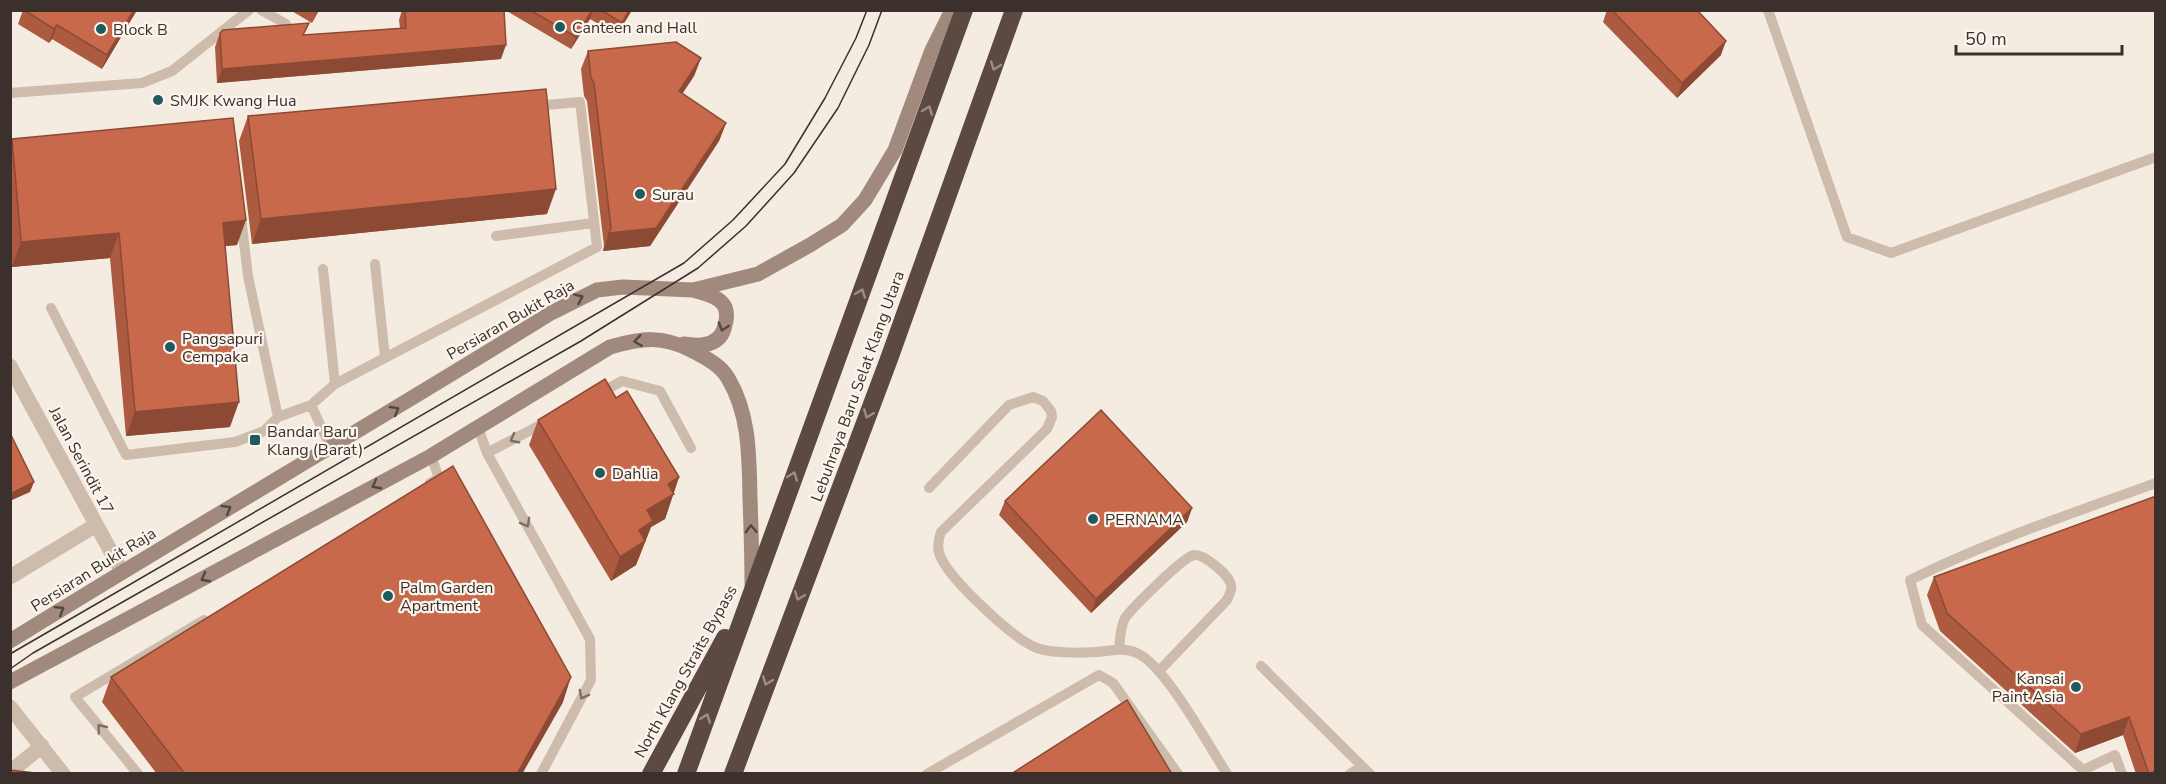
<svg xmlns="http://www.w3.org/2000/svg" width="2166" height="784" font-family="'Nunito Sans',sans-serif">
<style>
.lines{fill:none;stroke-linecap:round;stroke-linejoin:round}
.service{stroke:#cdbbac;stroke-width:10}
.minor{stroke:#cdbbac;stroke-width:15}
.secondary{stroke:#a18a7d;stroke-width:15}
.motorway{stroke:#5c4a42;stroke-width:18}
.tram{stroke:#3b302b;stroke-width:1.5}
.wall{fill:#ac5a40}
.shaded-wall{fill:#8c4a34}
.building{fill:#c8694b;stroke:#8c4a34;stroke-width:1.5}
.oneway{stroke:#9c8e87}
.oneway2{stroke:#544640}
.oneway3{stroke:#7d6f65}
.poi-dot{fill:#1f5a5e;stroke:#fbf5ee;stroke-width:2}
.labels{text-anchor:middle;stroke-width:4.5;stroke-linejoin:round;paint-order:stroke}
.poi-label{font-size:16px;fill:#3b302b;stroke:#fbf5ee;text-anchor:start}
.street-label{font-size:16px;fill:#3b302b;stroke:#fbf5ee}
</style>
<rect width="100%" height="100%" fill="#f4ebe1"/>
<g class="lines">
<!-- service -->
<path class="service" d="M261 10 286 24
M1768 10 1847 237 1891 253 2156 157
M10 93 142 83 172 71 249 10
M241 217 248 276 278 417
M496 236 593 223
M375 264 385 357
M323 269 335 384
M51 308 126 455 235 442 264 431 278 417 311 405 335 384 597 247 580 102 535 106
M598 394 622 381 660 391 691 448
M311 405 330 446
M478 427 487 453 590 639 591 680 541 774
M487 453 548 421
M430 483 439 478 431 456
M929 488 1009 405 1033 397 1043 401 1051 411 1052 417 1047 429 941 532C938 540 937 550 941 558 952 581 1014 640 1037 648 1054 654 1079 653 1097 652 1110 651 1124 647 1137 653 1165 665 1209 746 1227 774
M1119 650C1120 640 1120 628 1125 618 1132 608 1183 557 1194 555 1204 554 1226 573 1230 582 1233 589 1230 593 1227 600L1160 670
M1261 666 1370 774
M138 774 75 697 204 620
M927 774 1099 675 1113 683 1178 774
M1350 774 1362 766
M2122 774 2115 755 2083 770 1922 625 1910 580C1989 541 2073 513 2156 483"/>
<!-- minor -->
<path class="minor" d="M10 366 122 572
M10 577 96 525
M10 707 63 774
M10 772 42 746"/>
<!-- secondary -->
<path class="secondary" d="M684 344C701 347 721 346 725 325 727 320 727 312 725 307 719 296 703 293 693 290
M10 641C189 530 372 424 551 313L597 290 623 287 693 290 758 274 810 245 842 225 865 200 895 150 932 50 952 10
M10 682 431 456 610 347C642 338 662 335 693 351 706 358 720 365 728 378 750 415 749 457 750 498 751 527 752 556 752 585"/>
<!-- motorway -->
<path class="motorway" d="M651 774 725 638
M686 774 964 10
M733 774 889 359 1014 10"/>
<!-- tram -->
<path class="tram" d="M10 654 684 263 733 220 785 164 825 98 856 38 867 10
M10 669 33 653 581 341 698 268 746 226 794 173 838 108 869 45 882 10"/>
</g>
<!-- wall -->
<path class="wall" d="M23 10H137L102 69 52 39 49 43 18 24Z
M290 10H319L312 23Z
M402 10H405L501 59 217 83 215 47 220 33 305 35 400 28 399 20Z
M505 10H632L617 35 590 19 571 49Z
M1607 10H1697L1721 55 1677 98 1603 22Z
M588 51 701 58 694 76 682 94 726 123 719 141 650 246 603 251 604 246 587 101 584 96 581 69Z
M248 116 547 214 252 244 239 141Z
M12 139 237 245 225 246 230 427 126 436 110 258 12 267 10 249V143Z
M616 398 679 477 665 519 651 527 636 565 611 581 529 445 538 420Z
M2156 496V774H2136L2123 735 2075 753 1940 631 1927 595 1934 577Z
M1005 501 1192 508 1187 522 1091 613 999 515Z
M111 677 563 702 522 774H157L102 702Z"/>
<!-- shaded-wall -->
<path class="shaded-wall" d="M134 10H137L102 69 107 55Z
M317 10H319L312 23 316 14Z
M592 10H593L590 19 571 49 576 37Z
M629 10H632L617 35 622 23Z
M57 25 52 39 49 43 54 29Z
M1726 41 1721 55 1677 98 1682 83Z
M506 45 501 59 217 83 222 69Z
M701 58 694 76 672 109 679 91Z
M726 123 719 141 650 246 603 251 609 233Z
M556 189 547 214 252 244 261 219Z
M246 220 237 245 214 247 223 223Z
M119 233 110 258 12 267 21 242Z
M239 402 230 427 126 436 135 412Z
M679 477 665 519 651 527 636 565 611 581 620 557 647 510 668 484Z
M34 482 30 492 10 501V494Z
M1192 508 1187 522 1091 613 1096 599Z
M571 677 563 702 522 774H517Z
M2129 717 2123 735 2075 753 2081 734Z"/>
<!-- building -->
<path class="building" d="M24 10H134L107 55 57 25 54 29Z
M405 10H504L506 45 222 69 220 33 223 30 309 23 303 35 406 28Z
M530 10H592L576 37Z
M601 10H629L622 23Z
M1612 10H1697L1726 41 1682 83Z
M676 42 701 58 679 91 726 123 656 228 609 233 611 228 594 83 591 78 588 51Z
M546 89 556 189 261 219 248 116Z
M233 118 246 220 223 223 239 402 135 412 119 233 21 242 12 139Z
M605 379 616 398 627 391 679 477 668 484 674 494 647 510 653 521 639 530 645 541 620 557 538 420Z
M1101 410 1192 508 1096 599 1005 501Z
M10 433 34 482 10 494Z
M453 466 571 677 517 774H185L111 677Z
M2156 496V771L2149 774 2129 717 2081 734 1947 613 1934 577Z
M1127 700 1172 774H1011Z
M10 770 35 773 36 774H10Z"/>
<!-- one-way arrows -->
<defs><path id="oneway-chevron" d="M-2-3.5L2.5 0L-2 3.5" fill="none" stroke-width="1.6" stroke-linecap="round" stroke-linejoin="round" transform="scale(1.5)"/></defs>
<g class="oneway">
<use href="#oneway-chevron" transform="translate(995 66) rotate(110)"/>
<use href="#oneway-chevron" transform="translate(928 110) rotate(-70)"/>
<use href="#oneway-chevron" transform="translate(861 293) rotate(-70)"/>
<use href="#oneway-chevron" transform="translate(868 414) rotate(111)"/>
<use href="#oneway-chevron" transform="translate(793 476) rotate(-70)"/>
<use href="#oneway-chevron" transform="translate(799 596) rotate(111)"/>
<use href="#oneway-chevron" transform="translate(767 681) rotate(111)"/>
<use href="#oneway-chevron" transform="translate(706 718) rotate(-70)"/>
</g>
<g class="oneway2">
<use href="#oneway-chevron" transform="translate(579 298) rotate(-24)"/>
<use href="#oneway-chevron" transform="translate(723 327) rotate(108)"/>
<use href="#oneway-chevron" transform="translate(638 341) rotate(172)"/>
<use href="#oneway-chevron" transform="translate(395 410) rotate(-31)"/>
<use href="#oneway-chevron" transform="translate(376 485) rotate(152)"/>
<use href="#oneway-chevron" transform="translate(227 509) rotate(-31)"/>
<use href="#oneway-chevron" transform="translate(751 529) rotate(-92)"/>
<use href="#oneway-chevron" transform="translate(205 578) rotate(152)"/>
<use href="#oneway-chevron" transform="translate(60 610) rotate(-32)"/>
</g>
<g class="oneway3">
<use href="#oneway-chevron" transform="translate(514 439) rotate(152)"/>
<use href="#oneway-chevron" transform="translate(526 523) rotate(61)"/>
<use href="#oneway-chevron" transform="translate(583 695) rotate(118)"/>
<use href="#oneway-chevron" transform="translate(101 728) rotate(-129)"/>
</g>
<!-- markers -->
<g class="poi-dot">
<circle cx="560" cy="27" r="6"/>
<circle cx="101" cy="29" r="6"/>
<circle cx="158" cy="100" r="6"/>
<circle cx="640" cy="194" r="6"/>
<circle cx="170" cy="347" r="6"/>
<rect x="249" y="434" width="12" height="12" rx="3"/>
<circle cx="600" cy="473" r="6"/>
<circle cx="1093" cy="519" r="6"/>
<circle cx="388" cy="596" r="6"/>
<circle cx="2076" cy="687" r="6"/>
</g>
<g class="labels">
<!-- poi labels -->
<g class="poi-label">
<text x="572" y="33">Canteen and Hall</text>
<text x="113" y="35">Block B</text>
<text x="170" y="106">SMJK Kwang Hua</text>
<text x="652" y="200">Surau</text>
<text x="182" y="344">Pangsapuri<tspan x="182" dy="18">Cempaka</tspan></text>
<text x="267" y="437">Bandar Baru<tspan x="267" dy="18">Klang (Barat)</tspan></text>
<text x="612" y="479">Dahlia</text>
<text x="1105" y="525">PERNAMA</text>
<text x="400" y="593">Palm Garden<tspan x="400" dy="18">Apartment</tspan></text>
<text x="2064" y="684" text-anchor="end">Kansai<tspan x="2064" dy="18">Paint Asia</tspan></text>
</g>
<!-- street labels -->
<g class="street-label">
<text transform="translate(510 319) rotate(-30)" y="6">Persiaran Bukit Raja</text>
<text transform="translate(857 386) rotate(-70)" y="6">Lebuhraya Baru Selat Klang Utara</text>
<text transform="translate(82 460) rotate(62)" y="6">Jalan Serindit 17</text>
<text transform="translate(93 569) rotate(-32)" y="6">Persiaran Bukit Raja</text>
<text transform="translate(685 671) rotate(-61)" y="6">North Klang Straits Bypass</text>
</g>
</g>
<!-- border -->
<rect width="2166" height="784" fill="none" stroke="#3b302b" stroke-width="24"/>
<!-- scale -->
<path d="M1956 45v9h166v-9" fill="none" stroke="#3b302b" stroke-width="3"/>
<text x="1965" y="45" font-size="18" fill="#3b302b" stroke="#fbf5ee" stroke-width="4.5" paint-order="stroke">50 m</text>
</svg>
